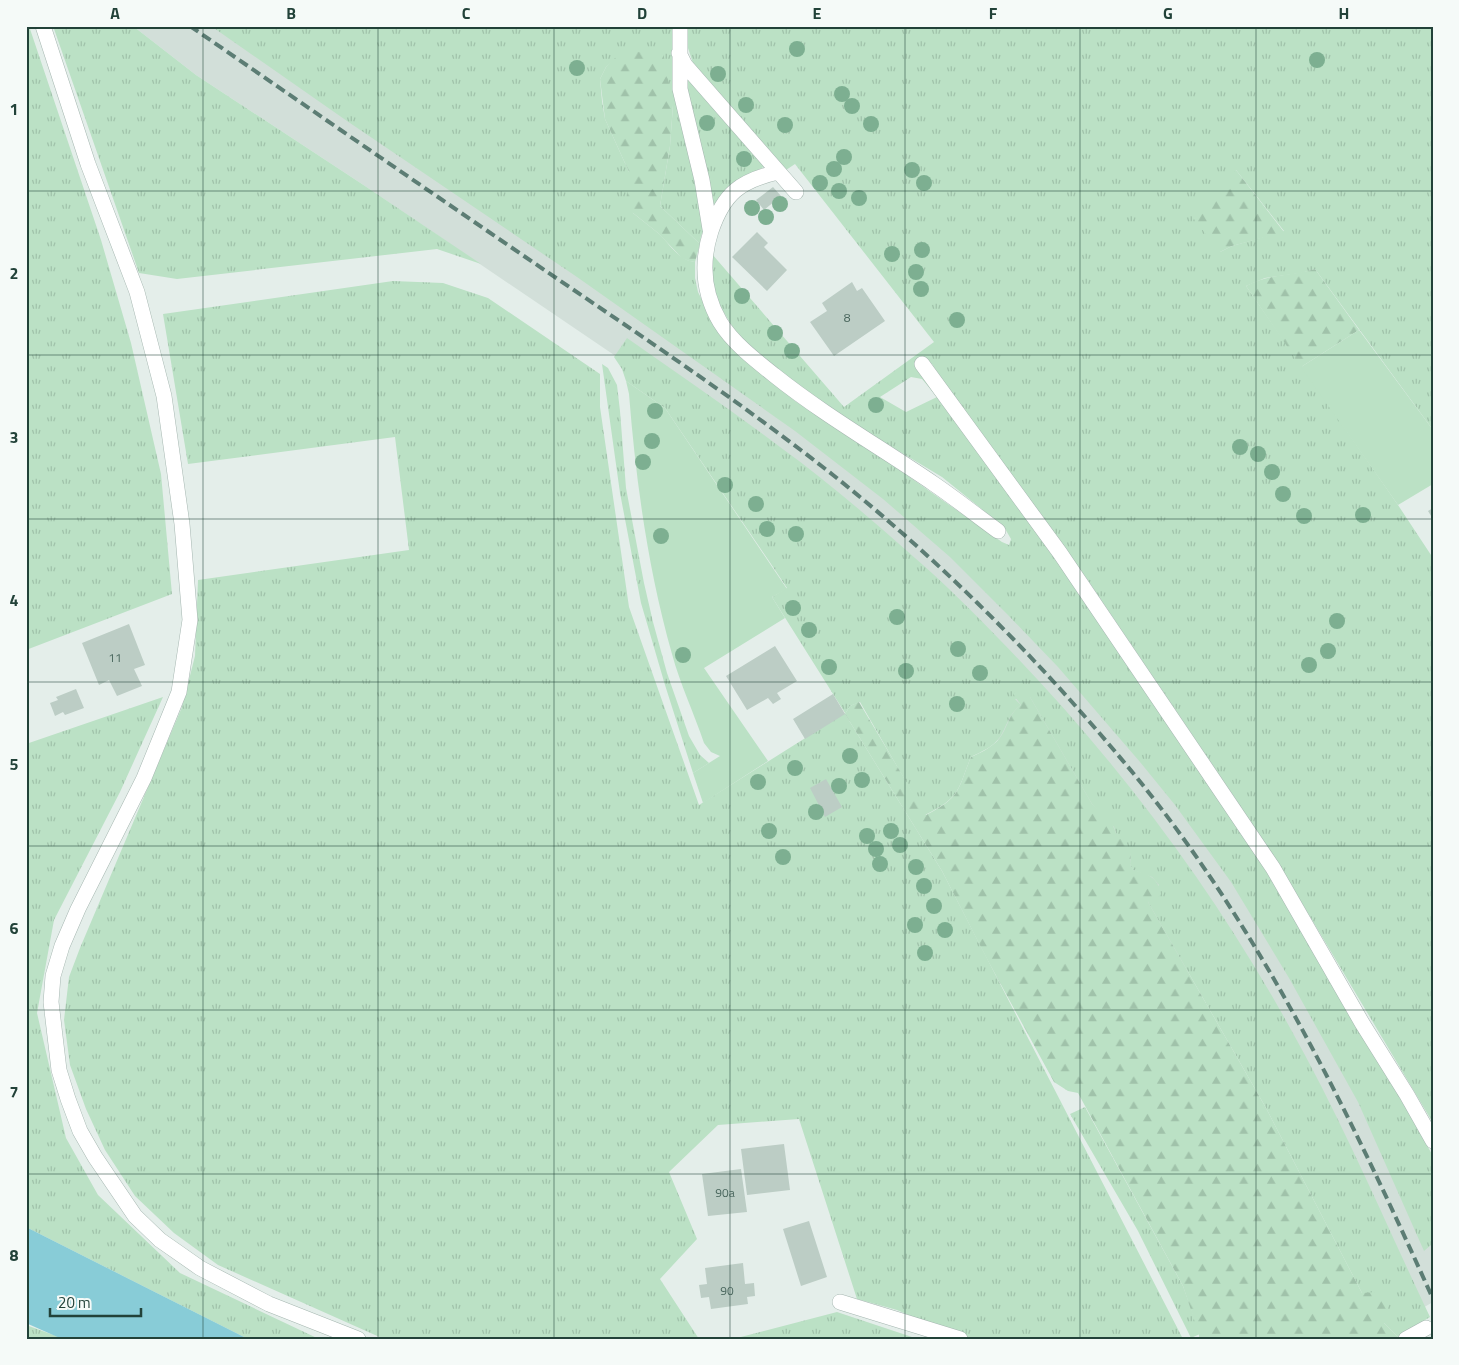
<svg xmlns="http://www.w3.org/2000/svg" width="1459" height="1365" font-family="'Titillium Web',sans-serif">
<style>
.built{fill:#d2dfd9}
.grass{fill:url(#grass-tufts);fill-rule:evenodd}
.forest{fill:url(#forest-firs)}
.garden{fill:#bbe1c5}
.water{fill:#88ccd7}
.building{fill:#bccdc5}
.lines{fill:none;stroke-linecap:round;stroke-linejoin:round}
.minor-casing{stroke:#a6b7b1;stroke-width:16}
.minor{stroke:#fff;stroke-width:15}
.rail{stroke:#5c7d74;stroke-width:4;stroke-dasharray:10 5;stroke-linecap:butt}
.tree{fill:#7daf91}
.grid{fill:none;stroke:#224239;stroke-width:1;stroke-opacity:0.55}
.labels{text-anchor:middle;stroke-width:5;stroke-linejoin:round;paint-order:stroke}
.number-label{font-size:12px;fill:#48655c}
.neatline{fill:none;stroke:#224239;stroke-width:2}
.grid-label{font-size:16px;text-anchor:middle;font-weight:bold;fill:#224239}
</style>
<defs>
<pattern id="grass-tufts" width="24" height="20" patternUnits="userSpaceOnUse" patternTransform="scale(1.25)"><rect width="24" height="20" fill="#bbe1c5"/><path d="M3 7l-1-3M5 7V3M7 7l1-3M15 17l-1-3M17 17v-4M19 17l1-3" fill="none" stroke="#a0c2aa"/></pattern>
<pattern id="forest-firs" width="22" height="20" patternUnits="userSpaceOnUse" patternTransform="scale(1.25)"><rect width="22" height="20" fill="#bbe1c5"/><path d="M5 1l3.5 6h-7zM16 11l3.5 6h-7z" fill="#a0c2aa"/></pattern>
</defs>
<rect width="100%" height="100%" fill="#e4eeea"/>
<!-- built -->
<path class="built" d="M133 26H246L888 491 1095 692 1236 878 1403 1182 1433 1248V1302L1421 1309 1358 1178 766 458 362 184 196 75Z"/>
<!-- grass -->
<path class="grass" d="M26 26H29L101 240 131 343 161 474 172 594 26 650Z
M53 26H133L196 75 362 184 481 264 437 249 177 279 139 273Z
M211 26H674L675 51 765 165 762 168 740 179 718 199 701 236 700 244 660 206 670 146 673 105 613 61 606 67 600 79 602 101 605 119 629 172 633 213C641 220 650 226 658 233 670 244 678 260 695 262V278L698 292 718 332 759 370 795 401 881 457 1002 542 1009 545 1011 539 1004 527 942 477 832 411 757 354 734 329 715 298 712 275V254L844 407 934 342 795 164 786 170 694 66 687 45 688 26H1433V430L1315 269 1301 273 1265 278 1246 286 1398 505 1433 558V1123L1287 878 1245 813 1087 579 961 408 932 364 924 360 1258 855 1382 1066 1433 1156V1248L1431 1245 1424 1251 1358 1102 1289 978 1231 882 1175 805 1140 762 1058 667 1008 615 950 557 883 499 795 431 577 277 347 121ZM1236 170 1284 231 1232 246 1220 252ZM911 377 922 379 937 397 906 412 880 397Z
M393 281 443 283 488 298 600 374V407L629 607 699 805 845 713 772 597 787 588 771 564 665 408 626 381 622 369 614 357 627 338C678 374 730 409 780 447 827 481 871 519 915 558 944 583 972 611 999 639 1112 754 1211 885 1289 1026 1342 1120 1384 1220 1430 1317L1398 1337 1384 1323 1362 1293 1266 1108 1148 902 1159 885 1152 877 1133 870 1130 864 1131 855 1116 833 1114 827 1092 804 1030 697 1015 699 1021 705C1009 713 1007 726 1000 737 993 747 981 752 971 757 957 791 961 797 925 815L860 702 850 706 845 714 942 871 1183 1339H964L897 1310 857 1299 799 1119 718 1125 669 1172 697 1239 660 1279 699 1339H384L218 1265 174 1233 135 1196 105 1150 86 1109 70 1065 64 1020 69 977 80 948 182 707 195 656 198 580 409 550 395 437 188 464 163 314Z
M602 364 608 368 617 385 620 411 626 488 644 583 653 622 667 673 689 736 700 755 709 763 693 773 665 685 641 603 620 493Z
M163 697 120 792 54 920 37 1013 66 1138 98 1195 180 1273 319 1339H248L26 1227V744Z
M1085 1107 1183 1286 1200 1334 1191 1338 1138 1231 1070 1114Z
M837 1312 918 1339H733Z
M26 1325 59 1337 62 1339H26Z"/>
<!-- forest -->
<path class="forest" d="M622 51 663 53 673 105 670 146 660 206 700 244 695 262 689 261 682 258 658 233 633 213 626 203 629 172 605 119 600 79 606 67Z
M1236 170 1284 232 1232 246 1220 252 1190 214Z
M1315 269 1359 330 1301 367 1246 286C1267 274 1292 276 1315 269Z
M1016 690H1022L1030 697 1092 804 1111 821 1116 833 1129 848 1131 855 1130 864 1133 870C1148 874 1158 877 1161 894L1156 900 1148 902 1266 1108 1362 1293 1376 1292 1384 1293C1388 1304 1390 1313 1384 1323L1398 1337 1395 1339H1199V1334L1183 1286 1078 1093 1068 1091 1054 1082 987 959 942 871 845 714 850 706 859 702 926 815C961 797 957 791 971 757 980 753 991 748 999 739 1008 728 1008 714 1021 705L1013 694Z"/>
<!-- garden -->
<path class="garden" d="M1359 330 1433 430V484L1398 505 1301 367Z
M626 381 665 408 787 589 772 597 785 618 704 668 768 761 703 803 693 773 720 756 711 752 704 743C694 713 680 684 672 654 648 569 636 482 629 394Z"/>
<!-- water -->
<path class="water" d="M26 1227 248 1339H62L26 1323Z"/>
<!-- building -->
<path class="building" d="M773 187 781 196 764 210 756 200Z
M757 232 768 243 764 247 787 270 767 291 732 257Z
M852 282 857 291 862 288 885 321 834 356 810 322 827 311 822 303Z
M1433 508V519L1428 511Z
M129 624 145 665 134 669 142 686 117 696 109 680 99 685 82 643Z
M775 646 797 681 777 693 781 699 773 704 768 698 747 710 726 676Z
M76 689 84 708 65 715 63 712 55 716 50 703 58 700 56 697Z
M833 694 845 714 805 739 793 719Z
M826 779 842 807 825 817 810 788Z
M784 1144 790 1190 747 1195 741 1149Z
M741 1169 747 1212 708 1216 702 1174Z
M809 1221 827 1277 801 1286 783 1229Z
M743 1263 745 1284 754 1283 755 1296 747 1297 748 1304 711 1309 709 1297 701 1298 699 1285 707 1284 705 1268Z"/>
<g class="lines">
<defs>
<path id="minor" d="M43 26 88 164 137 292 164 396 182 524 190 620 179 692 144 778 78 909 62 946 53 976 51 1002 59 1070 68 1099 80 1131 95 1157 135 1216 160 1240 200 1268 269 1304 358 1339
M680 26V89L702 180 710 229
M679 53 685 65 796 192
M778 172C740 181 724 193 711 231 701 262 703 293 720 322 732 342 755 360 774 375 824 415 880 447 934 484 956 499 976 515 998 531
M922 364 1060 553 1273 868 1362 1023 1407 1095 1433 1141
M840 1302 960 1339
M1406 1339 1426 1328"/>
</defs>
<!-- minor casing -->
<use href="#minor" class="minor-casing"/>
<!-- minor -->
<use href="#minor" class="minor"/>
<!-- rail -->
<path class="rail" d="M190 26C300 102 410 178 521 254 626 326 733 396 833 475 947 566 1050 671 1142 784 1266 939 1352 1119 1433 1299"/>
</g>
<!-- trees -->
<g class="tree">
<circle cx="797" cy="49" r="8"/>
<circle cx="1317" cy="60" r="8"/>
<circle cx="577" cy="68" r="8"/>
<circle cx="718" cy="74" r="8"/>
<circle cx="842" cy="94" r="8"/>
<circle cx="746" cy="105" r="8"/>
<circle cx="852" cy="106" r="8"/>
<circle cx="707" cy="123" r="8"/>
<circle cx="871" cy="124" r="8"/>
<circle cx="785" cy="125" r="8"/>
<circle cx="844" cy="157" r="8"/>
<circle cx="744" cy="159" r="8"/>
<circle cx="834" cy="169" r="8"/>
<circle cx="912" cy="170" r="8"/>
<circle cx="820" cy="183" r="8"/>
<circle cx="924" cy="183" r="8"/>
<circle cx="839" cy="191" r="8"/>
<circle cx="859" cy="198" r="8"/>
<circle cx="780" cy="204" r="8"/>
<circle cx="752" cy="208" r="8"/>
<circle cx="766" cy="217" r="8"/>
<circle cx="922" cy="250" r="8"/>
<circle cx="892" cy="254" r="8"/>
<circle cx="916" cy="272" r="8"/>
<circle cx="921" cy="289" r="8"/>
<circle cx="742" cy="296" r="8"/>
<circle cx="957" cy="320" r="8"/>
<circle cx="775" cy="333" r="8"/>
<circle cx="792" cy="351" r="8"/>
<circle cx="876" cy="405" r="8"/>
<circle cx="655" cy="411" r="8"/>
<circle cx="652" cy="441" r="8"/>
<circle cx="1240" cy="447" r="8"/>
<circle cx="1258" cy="454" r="8"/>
<circle cx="643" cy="462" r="8"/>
<circle cx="1272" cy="472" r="8"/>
<circle cx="725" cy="485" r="8"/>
<circle cx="1283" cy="494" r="8"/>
<circle cx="756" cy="504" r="8"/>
<circle cx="1363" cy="515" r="8"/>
<circle cx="1304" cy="516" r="8"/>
<circle cx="767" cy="529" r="8"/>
<circle cx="796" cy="534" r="8"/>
<circle cx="661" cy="536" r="8"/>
<circle cx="793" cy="608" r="8"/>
<circle cx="897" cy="617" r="8"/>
<circle cx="1337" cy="621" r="8"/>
<circle cx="809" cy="630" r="8"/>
<circle cx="958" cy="649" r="8"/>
<circle cx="1328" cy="651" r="8"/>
<circle cx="683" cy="655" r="8"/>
<circle cx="1309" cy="665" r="8"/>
<circle cx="829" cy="667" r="8"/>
<circle cx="906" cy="671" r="8"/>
<circle cx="980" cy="673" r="8"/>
<circle cx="957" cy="704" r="8"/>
<circle cx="850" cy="756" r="8"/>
<circle cx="795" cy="768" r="8"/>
<circle cx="862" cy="780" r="8"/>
<circle cx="758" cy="782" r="8"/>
<circle cx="839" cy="786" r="8"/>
<circle cx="816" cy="812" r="8"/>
<circle cx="769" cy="831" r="8"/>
<circle cx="891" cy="831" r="8"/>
<circle cx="867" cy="836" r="8"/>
<circle cx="900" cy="845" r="8"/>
<circle cx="876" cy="849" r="8"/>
<circle cx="783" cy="857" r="8"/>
<circle cx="880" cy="864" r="8"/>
<circle cx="916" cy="867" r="8"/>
<circle cx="924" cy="886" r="8"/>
<circle cx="934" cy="906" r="8"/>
<circle cx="915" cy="925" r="8"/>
<circle cx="945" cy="930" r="8"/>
<circle cx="925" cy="953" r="8"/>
</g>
<!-- grid -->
<path class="grid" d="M203 26V1339M378 26V1339M554 26V1339M730 26V1339M905 26V1339M1080 26V1339M1256 26V1339M26 191H1433M26 355H1433M26 519H1433M26 682H1433M26 846H1433M26 1010H1433M26 1174H1433"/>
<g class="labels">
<!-- number labels -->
<g class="number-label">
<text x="847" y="322">8</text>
<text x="115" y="662">11</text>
<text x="725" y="1197">90a</text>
<text x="727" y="1295">90</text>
</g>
</g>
<!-- border -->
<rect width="1459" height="1365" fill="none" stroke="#f5faf8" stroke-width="55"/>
<!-- scale -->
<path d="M50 1308v8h91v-8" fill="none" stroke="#224239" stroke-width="2.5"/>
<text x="58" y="1308" font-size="15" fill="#224239" stroke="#f5faf8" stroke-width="4" paint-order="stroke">20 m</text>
<rect x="28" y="28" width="1404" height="1310" class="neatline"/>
<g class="grid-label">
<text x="115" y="19">A</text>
<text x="291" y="19">B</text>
<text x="466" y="19">C</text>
<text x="642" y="19">D</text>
<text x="817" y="19">E</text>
<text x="993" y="19">F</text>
<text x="1168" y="19">G</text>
<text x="1344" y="19">H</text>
<text x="14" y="115">1</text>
<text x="14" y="279">2</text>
<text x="14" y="443">3</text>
<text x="14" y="606">4</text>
<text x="14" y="770">5</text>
<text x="14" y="934">6</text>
<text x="14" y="1098">7</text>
<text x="14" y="1261">8</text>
</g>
</svg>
